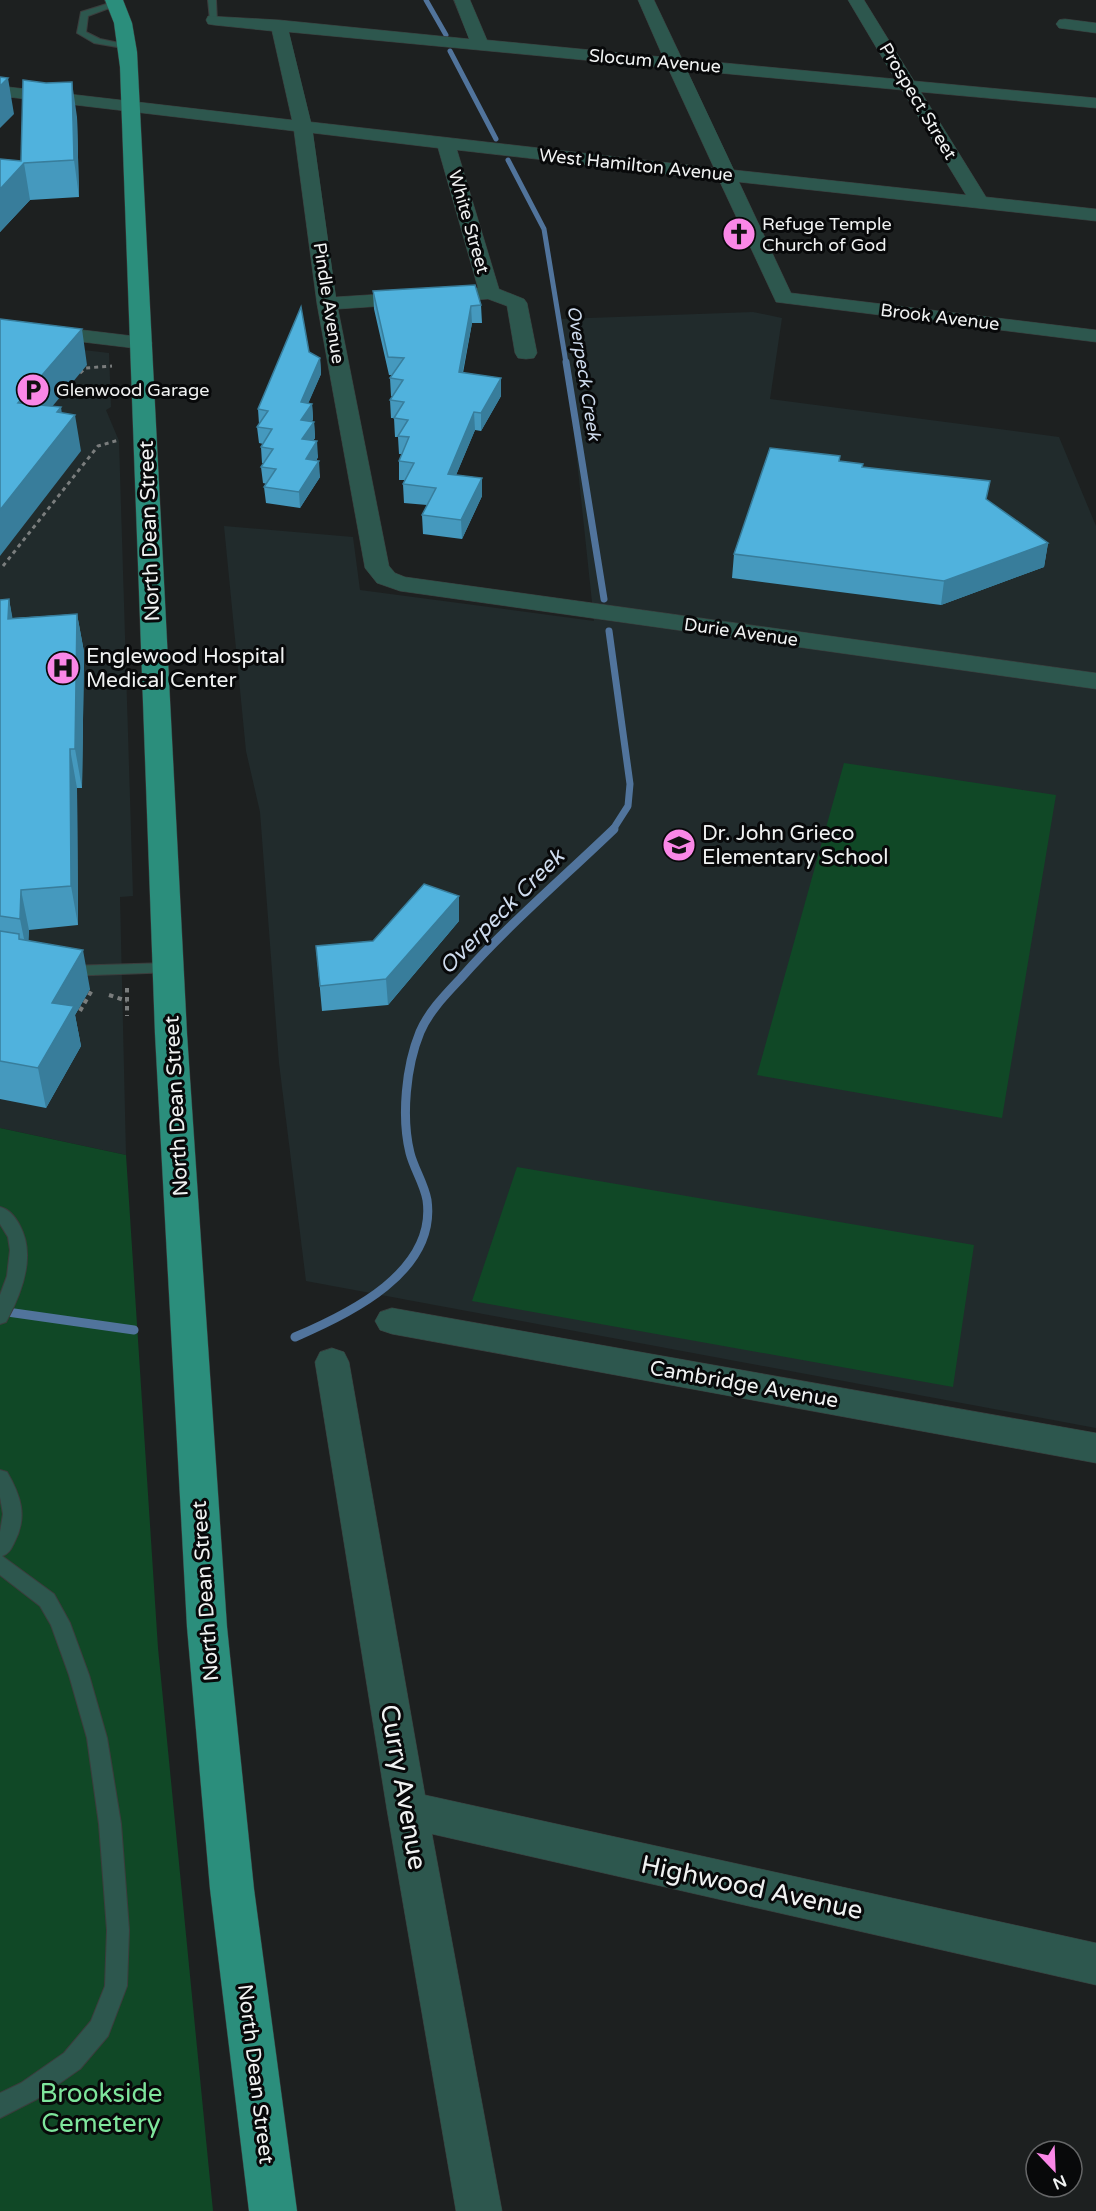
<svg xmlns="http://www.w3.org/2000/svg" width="1096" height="2211" font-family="'Varela Round',sans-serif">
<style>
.built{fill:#212b2c}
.green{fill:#104826}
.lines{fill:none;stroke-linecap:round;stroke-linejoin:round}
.stream-far2{stroke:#51749c;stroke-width:5}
.stream-far1{stroke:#51749c;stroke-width:7}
.stream{stroke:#51749c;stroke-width:9}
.service-casing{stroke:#3b3d3d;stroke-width:2}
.minor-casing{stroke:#3b3d3d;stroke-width:1}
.primary-casing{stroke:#3b3d3d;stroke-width:1}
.path-far1{stroke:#7a7d7d;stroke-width:3;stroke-dasharray:4 4;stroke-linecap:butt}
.path{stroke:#7a7d7d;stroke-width:4;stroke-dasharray:4.5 4.5;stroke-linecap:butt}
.service{fill:#2d574e;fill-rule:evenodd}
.minor{fill:#2d574e;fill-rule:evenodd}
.primary{fill:#2b8e7c;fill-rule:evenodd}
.wall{fill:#4599be}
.shaded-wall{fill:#387d9b}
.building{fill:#50b2dd;stroke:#387d9b;stroke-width:1.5}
.labels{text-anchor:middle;stroke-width:6;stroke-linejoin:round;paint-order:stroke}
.far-street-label{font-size:18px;fill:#f0f2f2;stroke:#08090a}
.far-poi-label{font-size:18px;fill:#f0f2f2;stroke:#08090a;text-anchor:start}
.far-water-label{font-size:18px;font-style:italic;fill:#cedbed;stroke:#08090a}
.street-label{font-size:21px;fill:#f0f2f2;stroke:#08090a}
.poi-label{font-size:21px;fill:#f0f2f2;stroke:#08090a;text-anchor:start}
.water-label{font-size:22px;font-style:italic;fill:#cedbed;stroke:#08090a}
.near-street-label{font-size:26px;fill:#f0f2f2;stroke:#08090a}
.near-park-label{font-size:26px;fill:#7ee59c;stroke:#08090a}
</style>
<rect width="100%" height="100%" fill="#1d2020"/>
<!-- built -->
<path class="built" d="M753 312 782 318 770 399 1059 437 1096 526V1428L306 1281 279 1063 260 812 246 751 224 526 353 537 360 590 594 621 562 319Z
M0 340 109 353 111 407 106 410 119 441 133 896 120 897 126 1155 0 1128Z"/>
<!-- green -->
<path class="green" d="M844 763 1056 795 1002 1118 757 1075Z
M0 1128 126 1155 158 1648 213 2211H0Z
M517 1167 974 1245 953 1387 472 1301Z"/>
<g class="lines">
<!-- stream-far2 -->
<path class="stream-far2" d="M426 0 446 35
M450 51 496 139
M508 160 544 229 566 363"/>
<!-- stream-far1 -->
<path class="stream-far1" d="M566 362 604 599
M609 631 630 784 628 806 612 831"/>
<!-- stream -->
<path class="stream" d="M0 1311 134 1330
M295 1337C349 1314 437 1272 427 1200 424 1183 414 1169 410 1153 401 1117 406 1066 420 1032 429 1011 446 994 461 978 508 925 563 878 614 829"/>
<defs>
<path id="service" d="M208 0H216L217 22 210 20Z
M113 2 120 4 88 16 86 32 100 39 129 45V49L94 43 77 33 81 12Z
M169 963 174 964 177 968 174 972 66 976 58 971 66 966Z
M0 1207C9 1209 16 1218 20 1226 36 1256 22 1293 6 1322L0 1324V1295L7 1276 10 1250 8 1237 0 1224Z
M0 1470 7 1472C21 1496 28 1517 14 1543 11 1549 9 1554 2 1556L54 1594 70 1623 89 1675 107 1738 121 1824 129 1930 127 1986 108 2036 80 2069 37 2099 0 2118V2093L21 2083 64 2053 91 2021 105 1986 107 1930 99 1824 87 1738 69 1675 51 1625 40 1606 0 1575V1532L3 1514 0 1497Z"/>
<path id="minor" d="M454 0H470L487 40 663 57 638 0H654L682 59 895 79 848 0H864L914 81 1096 98V108L921 92 986 197 1096 209V221L739 182 791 293 1096 330V342L776 302 719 180 457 150 499 289 524 299 527 303 537 353 534 358 526 359 518 358 515 353 507 306 488 299 338 309 389 566 395 573 405 577 1096 673V689L400 591 377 583 365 568 317 304 294 131 0 96V86L292 120 272 31 214 25 208 24 206 20 208 16 279 20 469 39ZM289 32 668 68 714 168 311 122ZM687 70 902 90 966 195 734 170ZM313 133 438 148 478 288 336 297Z
M1065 19 1096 23V33L1059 28 1056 24 1059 20Z
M0 320 141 337 149 338 152 343 149 348 141 349 0 332Z
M392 1308 1096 1433V1463L392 1334 380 1330 375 1321 380 1312Z
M332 1348 344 1352 349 1362 425 1795 1096 1943V1985L432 1834 502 2211H456L387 1810 315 1362 320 1352Z"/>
<path id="primary" d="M105 0H123L132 23 137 52 187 1034 227 1627 254 1889 297 2211H249L210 1889 187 1627 155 1034 120 67 114 23Z"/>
</defs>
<!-- service casing -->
<use href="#service" class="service-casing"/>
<!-- minor casing -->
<use href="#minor" class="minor-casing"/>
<!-- primary casing -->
<use href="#primary" class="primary-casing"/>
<!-- path-far1 -->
<path class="path-far1" d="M80 373 86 368 112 366
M3 566 98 446 119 440"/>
<!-- path -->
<path class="path" d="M127 988V1016
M109 995 127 1001
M80 1011 92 990"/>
<!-- service -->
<use href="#service" class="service"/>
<!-- minor -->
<use href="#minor" class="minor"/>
<!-- primary -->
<use href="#primary" class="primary"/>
</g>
<!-- wall -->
<path class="wall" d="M77 117 79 197 30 200 0 232V159L21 161Z
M373 291 481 305 482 323H472L463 373 501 396 481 431 475 430 456 475 482 478V496L462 539 423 534 422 515 427 505 404 503 403 484 405 480H399V461L402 454H399L398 437H395L394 418H391L390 400 393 396H391L390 378 392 375H389L374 309Z
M309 352 320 358 321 374 308 403 312 404 313 419 312 422H314L315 438 313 441 318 457 316 461 320 477 300 508 266 503 264 487 267 484 263 483 261 467 264 463H262L261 447 263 444 259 443 257 427 259 424 258 409Z
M840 456V461L987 500 1048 543 1044 567 941 605 732 578 734 554Z
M9 599 12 618 77 614 84 652 82 788H77L78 925 29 930 28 940 90 989 75 1015 81 1046 46 1108 0 1099V600Z
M459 921 388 1005 322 1011 316 946 373 941Z"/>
<!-- shaded-wall -->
<path class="shaded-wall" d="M8 78 14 114 0 128V86Z
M72 82 77 117 79 197 74 160Z
M24 163 30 200 0 232V189Z
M471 306 472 323 459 390V372Z
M82 329 87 365 25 439 18 403Z
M320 358 321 374 302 418 301 402Z
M501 378V396L481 431V413Z
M312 404 313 419 302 436 301 420Z
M61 407 64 429 75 415 81 451 0 556V510L57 412Z
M474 412 475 430 449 492 448 474Z
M314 422 315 438 303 455 302 439Z
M317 441 318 457 307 475 306 459Z
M319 461 320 477 300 508 299 492Z
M482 478V496L462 539 461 520Z
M1048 543 1044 567 941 605 944 581Z
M9 599 16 637 8 619Z
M77 614 84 652 82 788 75 749Z
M70 749 77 788 78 925 71 886Z
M21 890 29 930 28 959 20 919Z
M459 896V921L388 1005 386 979Z
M83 950 90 989 75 1015 81 1046 46 1108 38 1068 52 1003Z"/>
<!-- building -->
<path class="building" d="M0 77 8 78 0 86Z
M23 80 46 83 72 82 74 160 24 163 0 189V159L21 161Z
M475 285 481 305 471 306 459 372 501 378 481 413 474 412 448 474 482 478 461 520 422 515 436 488 403 484 414 463 399 461 409 437 398 436 408 420 394 418 404 402 390 400 403 380 390 378 404 358 388 357 373 291Z
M301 307 309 352 320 358 301 402 312 404 301 420 314 422 302 439 317 441 306 459 319 461 299 492 264 487 276 469 261 467 273 449 261 447 272 429 257 427 268 411 258 409Z
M0 319 82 329 18 403 61 407 57 412 75 415 0 510Z
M770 448 840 456 839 461 863 464 862 467 990 481 986 499 1048 543 944 581 734 554Z
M9 599 8 619 77 614 75 749H70L71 886 21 890 20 919 0 916V600Z
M424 884 459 896 386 979 320 986 316 946 373 941Z
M0 931 19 934V939L83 950 52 1003 74 1006 38 1068 0 1061Z"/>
<!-- icons -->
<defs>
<symbol id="church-disc" viewBox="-11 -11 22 22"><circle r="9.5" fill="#fa87e7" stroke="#08090a"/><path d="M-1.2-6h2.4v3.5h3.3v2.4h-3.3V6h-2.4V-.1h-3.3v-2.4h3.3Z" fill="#111"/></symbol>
<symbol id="parking-disc" viewBox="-11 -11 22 22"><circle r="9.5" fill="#fa87e7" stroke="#08090a"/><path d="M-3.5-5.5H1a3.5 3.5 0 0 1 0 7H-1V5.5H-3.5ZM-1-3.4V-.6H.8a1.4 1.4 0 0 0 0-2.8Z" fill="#111"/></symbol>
<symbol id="hospital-disc" viewBox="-11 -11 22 22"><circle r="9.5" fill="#fa87e7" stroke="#08090a"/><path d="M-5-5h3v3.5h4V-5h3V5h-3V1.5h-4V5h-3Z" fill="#111"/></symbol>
<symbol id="school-disc" viewBox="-11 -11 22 22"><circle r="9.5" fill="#fa87e7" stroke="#08090a"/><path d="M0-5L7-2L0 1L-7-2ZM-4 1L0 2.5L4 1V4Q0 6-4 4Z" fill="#111"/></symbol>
</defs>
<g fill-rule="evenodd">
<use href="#church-disc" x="720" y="215" width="38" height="38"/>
<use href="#parking-disc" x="14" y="371" width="38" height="38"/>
<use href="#hospital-disc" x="44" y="649" width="38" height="38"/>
<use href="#school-disc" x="660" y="826" width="38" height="38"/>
</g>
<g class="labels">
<!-- far-street labels -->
<g class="far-street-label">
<text transform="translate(655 61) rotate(5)" y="6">Slocum Avenue</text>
<text transform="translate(918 101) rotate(59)" y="6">Prospect Street</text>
<text transform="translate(636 165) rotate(6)" y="6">West Hamilton Avenue</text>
<text transform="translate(469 222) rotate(74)" y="6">White Street</text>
<text transform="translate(329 303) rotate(81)" y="6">Pindle Avenue</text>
<text transform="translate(940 317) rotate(7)" y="6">Brook Avenue</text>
<text transform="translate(741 632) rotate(8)" y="6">Durie Avenue</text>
</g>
<!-- far-poi labels -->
<g class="far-poi-label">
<text x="762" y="230">Refuge Temple<tspan x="762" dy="21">Church of God</tspan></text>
<text x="56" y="396">Glenwood Garage</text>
</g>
<!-- far-water labels -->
<g class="far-water-label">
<text transform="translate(584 373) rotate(81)" y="6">Overpeck Creek</text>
</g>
<!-- street labels -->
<g class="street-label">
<text transform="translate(149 531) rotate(-92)" y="7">North Dean Street</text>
<text transform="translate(176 1106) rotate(-93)" y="7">North Dean Street</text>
<text transform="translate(744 1384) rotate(10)" y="7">Cambridge Avenue</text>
<text transform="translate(205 1591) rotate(-94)" y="7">North Dean Street</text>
<text transform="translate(256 2074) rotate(83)" y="7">North Dean Street</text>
</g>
<!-- poi labels -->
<g class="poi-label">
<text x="86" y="663">Englewood Hospital<tspan x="86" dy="24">Medical Center</tspan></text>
<text x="702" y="840">Dr. John Grieco<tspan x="702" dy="24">Elementary School</tspan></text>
</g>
<!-- water labels -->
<g class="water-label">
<text transform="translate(501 911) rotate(-45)" y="8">Overpeck Creek</text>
</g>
<!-- near-street labels -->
<g class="near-street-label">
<text transform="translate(404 1787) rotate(80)" y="9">Curry Avenue</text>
<text transform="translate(752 1887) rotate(12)" y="9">Highwood Avenue</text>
</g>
<!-- near-park labels -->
<g class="near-park-label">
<text x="101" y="2102">Brookside<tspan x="101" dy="30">Cemetery</tspan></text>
</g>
</g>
<!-- north arrow -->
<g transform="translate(1054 2169) rotate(157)"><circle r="28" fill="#08090a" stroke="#656667" stroke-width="1.5"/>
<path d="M0-4.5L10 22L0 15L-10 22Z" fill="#fa87e7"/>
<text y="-9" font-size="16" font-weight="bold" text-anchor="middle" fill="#f0f2f2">N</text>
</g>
</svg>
